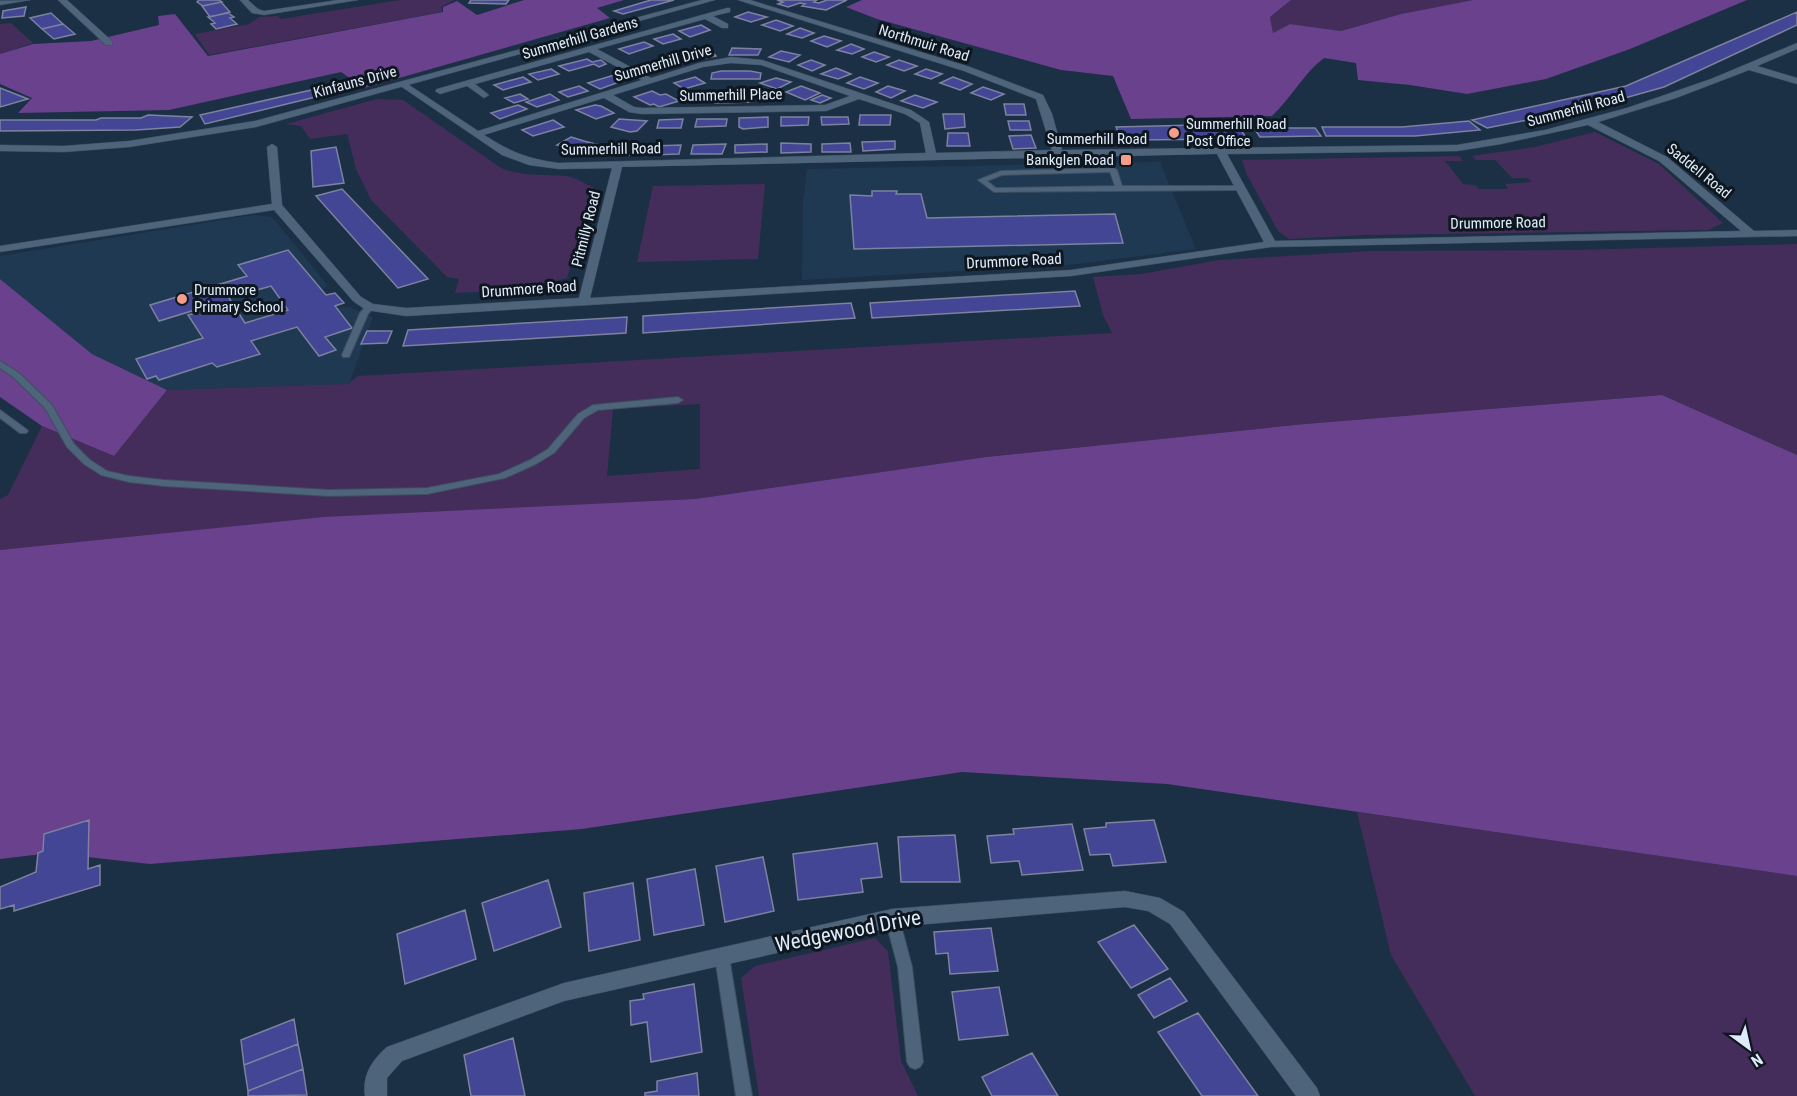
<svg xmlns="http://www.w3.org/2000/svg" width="1797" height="1096" font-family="'Roboto Condensed',sans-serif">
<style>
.built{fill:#1f3952}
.green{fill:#442d5a;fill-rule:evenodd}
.forest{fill:#69418d}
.building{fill:#424694;stroke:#7d829f;stroke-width:1.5;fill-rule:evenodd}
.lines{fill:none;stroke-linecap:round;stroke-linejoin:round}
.service-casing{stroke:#3d4e5f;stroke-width:2}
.minor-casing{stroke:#3d4e5f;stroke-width:1}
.tertiary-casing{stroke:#3d4e5f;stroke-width:1}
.service{fill:#4e647b;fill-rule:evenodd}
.minor{fill:#4e647b;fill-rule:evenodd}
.tertiary{fill:#4e647b;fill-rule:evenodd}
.poi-dot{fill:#f49e8a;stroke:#0e1720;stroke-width:2}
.labels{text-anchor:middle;stroke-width:6;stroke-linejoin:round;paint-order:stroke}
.far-street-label{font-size:15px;fill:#dfebf8;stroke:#0e1720}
.far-poi-label{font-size:15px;fill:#dfebf8;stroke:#0e1720;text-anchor:start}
.near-street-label{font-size:21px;fill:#dfebf8;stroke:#0e1720}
</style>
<rect width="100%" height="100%" fill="#1b3044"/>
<!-- built -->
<path class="built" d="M1160 162 1196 249 1068 265 802 280 803 201 807 169Z
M253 215 272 217 280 226 328 286 321 290 326 295 335 293 344 303 336 308 349 307 373 317 349 384 167 390 92 354 0 279V256Z"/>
<!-- green -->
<path class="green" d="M400 0H454L441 7 442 12 209 55 195 34 249 24 259 17 278 16 281 19Z
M1291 0H1473L1401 14 1341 31 1290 24 1273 33 1270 17Z
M11 23 33 43 0 54V24Z
M377 99 403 100 501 168C523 177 544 174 566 176 575 177 585 184 593 187L567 278 526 289 455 293 459 279 447 277 371 200 356 169 347 134 310 139 301 126 286 124Z
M1595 132 1659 164 1723 223 1708 230 1366 235 1289 239 1278 231 1247 175 1242 160 1459 156 1463 161H1445L1463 184 1475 185 1479 189H1508L1505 184 1532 182 1527 178H1512L1495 160H1476L1472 156 1535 147Z
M765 184 758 259 637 262 653 186Z
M1797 244V455L1662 395 1305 424 986 457 695 499 0 550V499L8 495 42 426 114 456 167 390 348 384 358 376 1112 333 1103 315 1093 277 1141 274 1219 260 1371 251 1574 250ZM700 404V469L607 476 613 409Z
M1357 812 1797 876V1096H1475L1391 955Z
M875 938 888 951 901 1061 918 1096H759L741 978 755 966Z"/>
<!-- forest -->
<path class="forest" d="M524 0H624L597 8 610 18 364 88 341 72 169 110 18 113 32 98 0 84V54L33 44 91 41 159 25 158 16 175 14 208 56 443 12V7L457 1 477 15Z
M862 0H1291L1270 17 1273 33 1290 24 1341 31 1401 14 1473 0H1747L1630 49 1546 79 1467 94 1410 85 1358 80 1356 63 1324 58C1304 73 1291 98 1272 116L1131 119 1113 76 1061 70 877 19 846 7Z
M0 279 92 354 167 390 114 456 42 426 0 397Z
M1662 395 1797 455V876L1167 784 962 772 582 829 150 864 51 853 0 859V550L324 517 695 499 986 457 1305 424Z"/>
<!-- building -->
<path class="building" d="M199 0H219L222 2 203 6 197 2Z
M471 0H509L506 4 469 3Z
M651 0H674L623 14 614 11Z
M777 0H817L814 2 819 3 827 0H847L826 10 802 6 805 4 800 3 788 7 778 4 783 2Z
M221 2 230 12 210 17 202 6Z
M26 7 24 16 2 18 3 11Z
M748 12 767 17 751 22 735 17Z
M1797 12V25L1664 87 1589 108 1487 128 1472 120 1626 86Z
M51 13 63 24 42 29 30 18Z
M228 13 234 17 230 18 237 24 216 29 211 24 215 23 208 17Z
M776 20 793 26 780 31 762 25Z
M63 24 75 34 54 39 42 29Z
M701 25 710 30 690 37 679 31Z
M800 28 814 33 802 38 787 34Z
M673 34 681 39 663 44 654 39Z
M824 36 841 41 827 47 811 41Z
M644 42 653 46 629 54 619 49Z
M851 44 864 49 852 54 837 50Z
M732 48 761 49 758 55H729Z
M711 50 716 56 693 60 687 54Z
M781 51 800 55 789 62 769 57Z
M874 52 889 57 876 62 862 57Z
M675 58 684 63 659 70 650 65Z
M587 59 592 62 601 60 606 64 599 67 594 64 569 71 559 66Z
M811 60 825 65 812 71 798 65Z
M899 60 917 66 904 71 887 65Z
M836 68 851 74 838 79 821 74Z
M551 69 559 74 538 80 529 74Z
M926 69 942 74 931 79 915 74Z
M721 71H750L761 73 760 79H711L712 73Z
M614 75 625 80 600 89 588 83Z
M523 77 531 82 503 90 494 85Z
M695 77 705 83 684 89 674 83Z
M860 77 878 83 864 89 847 83Z
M953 77 972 84 960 90 940 83Z
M776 78 791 82 777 89 760 83Z
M338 84 344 90 205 124 200 115Z
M579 86 588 91 568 97 559 92Z
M801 86 820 93 805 100 786 92Z
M888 86 905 91 891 98 876 92Z
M983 87 1004 94 991 100 971 93Z
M0 88 28 99 0 107Z
M652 91 660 95 666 94 679 101 659 107 654 104 650 105 634 97Z
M755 93 753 102 715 103 716 94Z
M520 94 528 99 514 103 505 98Z
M550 94 559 100 537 107 526 102Z
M822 95 831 98 820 103 811 100Z
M915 95 937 102 923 108 901 101Z
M1004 104H1024L1026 115H1006Z
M518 105 527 109 500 119 491 113Z
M595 105 601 106 614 113 596 119 576 110Z
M943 114H964L965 127 945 129Z
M148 115 192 117 180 127 136 130 0 131V120H96L101 118H141Z
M860 115H891L890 125H859Z
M768 117V127L743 129 739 127V118Z
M781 117H809L808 125 781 126Z
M821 117H848L849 124 822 125Z
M619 119 647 121 637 131 630 132 611 127Z
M683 119 681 128H657L659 120Z
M697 119H727L726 126 695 127Z
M553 120 564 127 533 136 522 130Z
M1008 121H1029L1031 130H1010Z
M1469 121 1480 130 1415 136H1326L1322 127H1402Z
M1237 124 1247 139 1121 140 1116 127Z
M1254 128H1315L1321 136 1260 137Z
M948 133H968L970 146H947Z
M1031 135 1036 148 1013 149 1009 136Z
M571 137 584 141 596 144 583 152 557 145Z
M895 141V149L863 151 862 142Z
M781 143 811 144V152L781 153Z
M850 143 851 152H822V144Z
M726 144 722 154H691L693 145Z
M767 144V152L735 153V145Z
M681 145 679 154 651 155 653 146Z
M640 146 638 155 607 156 610 147Z
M336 147 344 183 313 187 311 151Z
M342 189 428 279 398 288 316 196Z
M872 191H897L896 194H921L927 218 1115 214 1123 243 854 249 850 195 872 196Z
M288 250 326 295 335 293 344 303 335 306 352 328 325 337 336 350 319 356 297 327 251 341 260 354 217 367 212 363 159 380 156 376 147 379 136 359 203 338 188 315 197 313 195 310 159 321 150 305 247 276 238 265ZM271 286 288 310 245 323 229 298Z
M1075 291 1080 306 872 318 870 303Z
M851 303 855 318 643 333V316Z
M627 317 626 333 403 346 408 330Z
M367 331H392L387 343 361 344Z
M89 820 88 869 100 865V885L14 911V905L0 909V887L36 872 38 853 43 851 44 834Z
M1154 820 1166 862 1113 866 1110 854 1090 855 1084 829 1106 827V823Z
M1072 824 1083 870 1022 875 1019 861 991 863 987 836 1014 834 1013 829Z
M955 835 960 882H901L898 837Z
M877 843 882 877 861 879 863 892 798 900 793 854Z
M763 857 774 911 725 922 716 866Z
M695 869 704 925 654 935 647 879Z
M548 880 561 927 494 951 482 903Z
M633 883 640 940 589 951 584 893Z
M465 910 476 959 405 984 397 934Z
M1134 925 1168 969 1131 988 1098 942Z
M991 928 998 971 950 974 948 953 936 954 934 932Z
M1170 978 1187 1001 1154 1018 1138 995Z
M694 984 702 1052 651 1062 647 1022 631 1025 630 1001 644 999 643 994Z
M999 987 1008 1035 959 1040 952 992Z
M1198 1013 1258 1096H1202L1158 1032Z
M294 1019 298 1044 244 1065 241 1040Z
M513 1038 525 1096H471L464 1055Z
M298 1044 303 1069 248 1091 244 1065Z
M1032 1053 1058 1096H992L982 1077Z
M303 1069 307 1095 248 1096V1091Z
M697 1073 699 1096H645V1093L657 1091V1081Z"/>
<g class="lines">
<defs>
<path id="service" d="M1113 168 1117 170 1122 186H1239L1243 188 1239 190 994 192 978 180 1001 171ZM1110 172 1115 186 996 188 987 181 1002 175Z
M367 305H373L374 307 368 314 350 355 349 357H343L342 355 360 313Z
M0 361 19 373 52 405 74 444 90 460 107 471 129 476 164 480 329 490 427 488 499 474 530 460 548 449 578 414 593 405 678 397 683 400 678 403 598 410 584 418 554 453 536 464 505 478 427 494 329 496 164 486 129 482 101 475 84 464 67 447 45 408 13 377 0 368Z
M0 410 26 429 28 431 26 433H20L0 418Z
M892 912 897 914 899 918 912 967 923 1062 920 1067 915 1069 910 1067 907 1062 898 967 885 918 887 914Z
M722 951 727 953 729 957 752 1096H736L715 957 717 953Z"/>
<path id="minor" d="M30 0 0 5V1Z
M58 0H67L112 41V45H106Z
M240 0H248L258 9 264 11 338 0H358L264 15 252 13Z
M738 0H750L970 67 1043 95 1052 114 1062 150 1457 145 1545 130 1627 108 1711 79 1797 43V49L1757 66 1797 78V84L1749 70 1676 98 1598 122 1667 157 1754 231 1797 230V236L1271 247 1071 276 406 316 366 310 353 301 274 210 0 252V246L272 204 267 147 272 144 277 147 282 205 361 297 373 304 406 308 579 298 612 168 559 169 529 165 502 155 399 85 406 83 478 131 642 80 589 52 475 84 489 95 484 98 467 86 440 94 435 91 437 89 727 8H730V12L713 16 728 24V28H722L705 19 597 49 651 78 699 63 731 57 762 60 911 110 929 122 936 153 1052 150 1036 99 964 71ZM731 63 761 65 850 96 825 105 642 108 634 107 613 95 703 67ZM604 98 629 112 642 114 826 111 859 99 905 114 920 123 926 153 559 163C527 159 511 152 484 135ZM1588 125 1659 161 1741 231 1275 241 1227 154 1457 151 1501 144ZM1217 154 1264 242 1071 270 590 298 622 167Z
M1125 891 1160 898 1184 912 1317 1088 1320 1096H1296L1170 924 1148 911 1125 907 892 927 564 1001 402 1061 387 1078V1096H365C362 1075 372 1060 387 1047L564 983 892 909Z"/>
<path id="tertiary" d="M702 0H715L256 127 129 147 64 152 0 151V145L64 146 129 141 255 121Z"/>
</defs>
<!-- service casing -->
<use href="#service" class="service-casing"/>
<!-- minor casing -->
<use href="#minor" class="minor-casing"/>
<!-- tertiary casing -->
<use href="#tertiary" class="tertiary-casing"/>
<!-- service -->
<use href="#service" class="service"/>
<!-- minor -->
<use href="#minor" class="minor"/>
<!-- tertiary -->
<use href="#tertiary" class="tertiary"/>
</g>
<!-- markers -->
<g class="poi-dot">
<circle cx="1174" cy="133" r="6"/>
<rect x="1120" y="154" width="12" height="12" rx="3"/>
<circle cx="182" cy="299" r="6"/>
</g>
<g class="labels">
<!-- far-street labels -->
<g class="far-street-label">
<text transform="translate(580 38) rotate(-16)" y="5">Summerhill Gardens</text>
<text transform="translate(924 43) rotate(17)" y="5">Northmuir Road</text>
<text transform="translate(663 63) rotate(-16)" y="5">Summerhill Drive</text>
<text transform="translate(355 82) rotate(-15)" y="5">Kinfauns Drive</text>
<text transform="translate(731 95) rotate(-1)" y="5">Summerhill Place</text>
<text transform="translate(1576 109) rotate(-15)" y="5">Summerhill Road</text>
<text x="1097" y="144">Summerhill Road</text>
<text transform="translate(611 149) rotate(-1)" y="5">Summerhill Road</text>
<text transform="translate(1699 171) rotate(39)" y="5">Saddell Road</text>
<text transform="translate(1498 223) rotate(-1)" y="5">Drummore Road</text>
<text transform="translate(586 229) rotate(-76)" y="5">Pitmilly Road</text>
<text transform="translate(1014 261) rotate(-3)" y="5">Drummore Road</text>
<text transform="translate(529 289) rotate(-4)" y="5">Drummore Road</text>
</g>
<!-- far-poi labels -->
<g class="far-poi-label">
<text x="1186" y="129">Summerhill Road<tspan x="1186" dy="17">Post Office</tspan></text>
<text x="1114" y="165" text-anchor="end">Bankglen Road</text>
<text x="194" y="295">Drummore<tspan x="194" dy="17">Primary School</tspan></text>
</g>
<!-- near-street labels -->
<g class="near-street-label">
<text transform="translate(848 931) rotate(-11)" y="7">Wedgewood Drive</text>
</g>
</g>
<!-- north arrow -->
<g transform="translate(1749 1048) rotate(147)" stroke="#0e1720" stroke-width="4.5" paint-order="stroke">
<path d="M0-4.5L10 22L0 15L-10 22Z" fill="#dfebf8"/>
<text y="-9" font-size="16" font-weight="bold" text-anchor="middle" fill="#dfebf8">N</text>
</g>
</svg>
